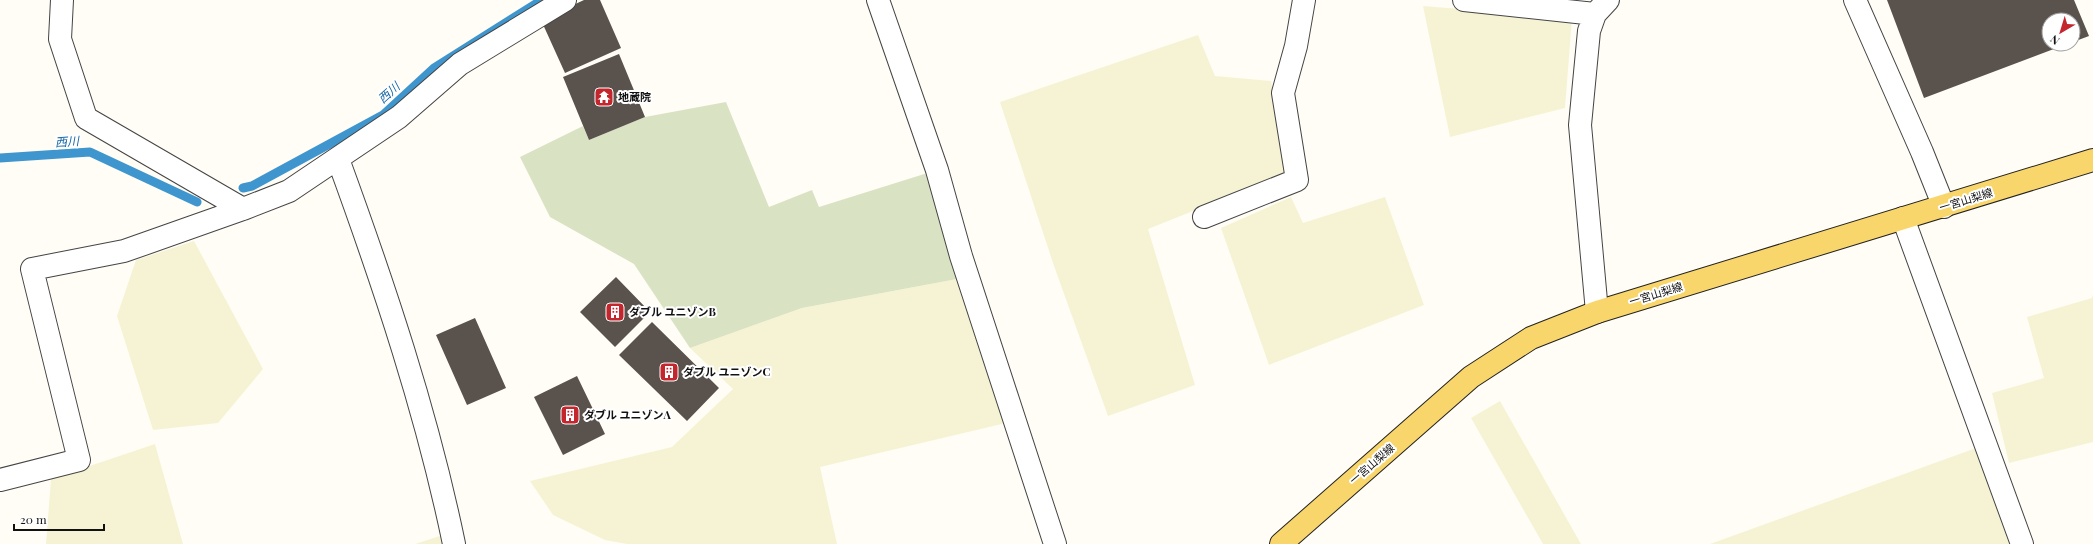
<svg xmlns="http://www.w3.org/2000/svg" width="2093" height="544" font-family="'Playfair Display','Noto Sans JP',serif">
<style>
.farmland{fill:#f6f3d4}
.cemetery{fill:#d9e3c4}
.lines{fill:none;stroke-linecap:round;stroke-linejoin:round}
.stream{stroke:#3f96cf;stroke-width:9}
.building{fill:#5a524d}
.minor-casing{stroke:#444;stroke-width:24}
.major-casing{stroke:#222;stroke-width:24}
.minor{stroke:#fff;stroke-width:22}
.major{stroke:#f9d66b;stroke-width:22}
.labels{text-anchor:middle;stroke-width:4;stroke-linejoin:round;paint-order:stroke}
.poi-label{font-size:11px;font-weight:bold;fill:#111;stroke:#fff;text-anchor:start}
.street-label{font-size:11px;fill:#111;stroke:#fff}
.water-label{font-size:12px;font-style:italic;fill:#1768a6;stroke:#fff}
</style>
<rect width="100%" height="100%" fill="#fffdf5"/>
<!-- farmland -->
<path class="farmland" d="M1423 6 1572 18 1565 108 1450 137Z
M1198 35 1215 76 1271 81 1286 174 1148 229 1195 385 1108 416 1054 266 1000 102Z
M1291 197 1303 223 1385 197 1424 305 1269 365 1221 228Z
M194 241 263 369 218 423 153 430 117 316 136 260Z
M957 279 1006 423 820 467 837 544H627L605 540 553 515 530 481 672 447 733 389 690 348 802 308Z
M2093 294V442L2009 463 1992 393 2044 378 2027 317 2092 298Z
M1500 401 1581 544H1543L1471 418Z
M155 444 183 544H46L51 479Z
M1979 447 2014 544H1710Z
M443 535 445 544H415Z"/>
<!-- cemetery -->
<path class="cemetery" d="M726 102 769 207 812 190 819 207 937 170 957 279 802 308 690 348 634 264 550 217 520 157 583 126 589 140 645 117Z"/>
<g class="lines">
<!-- stream -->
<path class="stream" d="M0 158 90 152 197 202
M243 188 252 186 383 115 434 68 542 0"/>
</g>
<!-- building -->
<path class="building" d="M584 0H600L621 48 565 73 541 20Z
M1887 0H2074L2089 36 2073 42V20H2049V44H2067L1924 98Z
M619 54 645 117 589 140 563 77Z
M616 277 650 312 615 347 580 312Z
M475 318 506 388 467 405 436 335Z
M652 322 719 388 687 421 619 355Z
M577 376 605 434 563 455 534 397Z"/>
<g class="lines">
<defs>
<path id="minor" d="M62 0 60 39 86 118 243 209
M878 0 937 170 961 256 1055 544
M1464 0 1595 14
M1855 0 1922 152 1944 207
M338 159C384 285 427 413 454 544
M1204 217 1297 180 1283 93 1296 46 1304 0
M1903 218 2022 544
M1597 312 1580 125 1589 31 1595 14 1608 0
M0 480 79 460 32 269 124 251 243 209 289 191 399 117 460 64 565 0"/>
<path id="major" d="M1281 544 1471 377 1531 338 1597 312 2093 160"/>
</defs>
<!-- minor casing -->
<use href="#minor" class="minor-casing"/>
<!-- major casing -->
<use href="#major" class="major-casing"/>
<!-- minor -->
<use href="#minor" class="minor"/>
<!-- major -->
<use href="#major" class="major"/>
</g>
<!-- icons -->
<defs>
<symbol id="temple-square" viewBox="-11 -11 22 22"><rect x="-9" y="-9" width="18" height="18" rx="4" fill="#c4262e" stroke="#fff"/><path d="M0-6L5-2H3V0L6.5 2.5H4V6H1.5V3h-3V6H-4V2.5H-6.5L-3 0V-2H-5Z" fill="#fff"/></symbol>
<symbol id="building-square" viewBox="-11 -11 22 22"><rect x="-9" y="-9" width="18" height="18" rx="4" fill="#c4262e" stroke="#fff"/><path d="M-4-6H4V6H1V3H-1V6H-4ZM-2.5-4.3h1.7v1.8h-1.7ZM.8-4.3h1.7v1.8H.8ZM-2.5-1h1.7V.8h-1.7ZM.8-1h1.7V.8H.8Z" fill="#fff"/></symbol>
</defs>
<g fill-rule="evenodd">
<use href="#temple-square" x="593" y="86" width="22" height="22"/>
<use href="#building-square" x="604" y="301" width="22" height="22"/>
<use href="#building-square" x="658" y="361" width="22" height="22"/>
<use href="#building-square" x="559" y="404" width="22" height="22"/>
</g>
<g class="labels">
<!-- poi labels -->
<g class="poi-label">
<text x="618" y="101">地蔵院</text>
<text x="629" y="316">ダブル ユニゾンB</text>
<text x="683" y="376">ダブル ユニゾンC</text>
<text x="584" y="419">ダブル ユニゾンA</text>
</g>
<!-- street labels -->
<g class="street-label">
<text transform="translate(1966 200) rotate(-17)" y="4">一宮山梨線</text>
<text transform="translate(1656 294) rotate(-17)" y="4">一宮山梨線</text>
<text transform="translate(1372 464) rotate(-41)" y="4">一宮山梨線</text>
</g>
<!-- water labels -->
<g class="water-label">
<text transform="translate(389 93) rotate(-42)" y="4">西川</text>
<text transform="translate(67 142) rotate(-4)" y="4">西川</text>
</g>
</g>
<!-- north arrow -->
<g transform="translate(2061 32) rotate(218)"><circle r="19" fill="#ffffff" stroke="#a0a0a0"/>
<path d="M0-3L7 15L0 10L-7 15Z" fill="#c4262e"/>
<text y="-6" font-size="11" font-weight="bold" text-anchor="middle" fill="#111111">N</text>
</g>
<!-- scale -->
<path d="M14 524v6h90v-6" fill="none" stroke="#111111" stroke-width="2"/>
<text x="20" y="524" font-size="12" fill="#111111" stroke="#ffffff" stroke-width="3" paint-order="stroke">20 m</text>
</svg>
